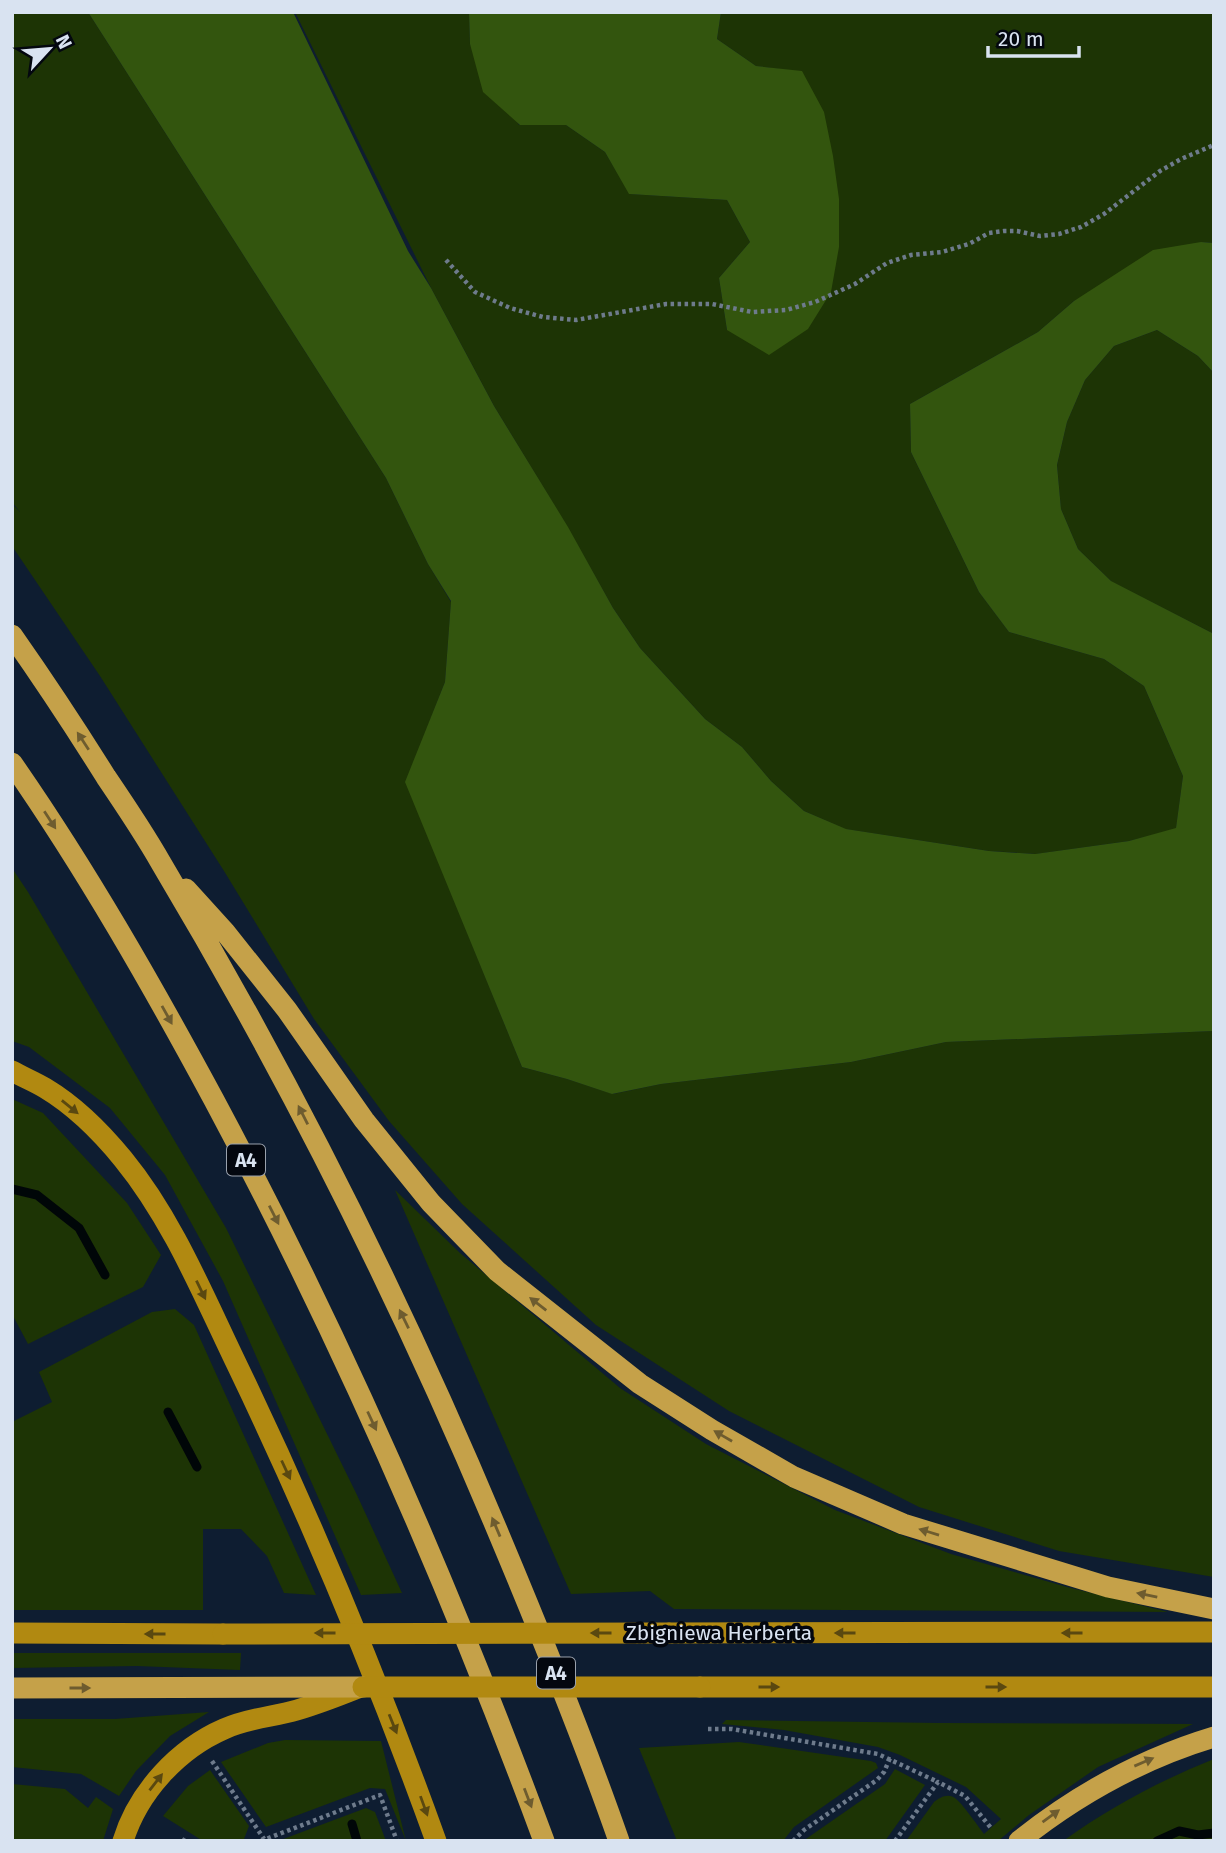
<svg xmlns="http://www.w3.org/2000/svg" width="1226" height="1853" font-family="'Fira Sans',sans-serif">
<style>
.green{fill:#1d3405}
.forest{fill:#33550e}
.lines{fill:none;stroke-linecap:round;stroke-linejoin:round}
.stream{stroke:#000608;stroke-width:9}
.path{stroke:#6e7b8c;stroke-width:4.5;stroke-dasharray:3.5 3.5;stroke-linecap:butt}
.major{stroke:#b18911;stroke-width:21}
.highway{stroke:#c5a149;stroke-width:21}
.major-bridge{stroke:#b18911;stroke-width:21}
.oneway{fill:#6e5c2f}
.oneway2{fill:#5a4810}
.labels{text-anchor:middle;stroke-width:7;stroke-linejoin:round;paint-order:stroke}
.shield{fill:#03070f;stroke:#99a1ad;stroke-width:2}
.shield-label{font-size:19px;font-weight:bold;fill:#d9e3f1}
.street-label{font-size:21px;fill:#d9e3f1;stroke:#03070f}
</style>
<rect width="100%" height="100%" fill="#0e1d31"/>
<!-- green -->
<path class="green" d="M12 12H88L386 478 428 564 451 602 445 682 406 782 522 1067 567 1079 613 1094 661 1084 851 1062 946 1042 1214 1031V1577L1059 1551 919 1507 729 1411 596 1325 462 1204 389 1121 314 1019 224 871 100 676 12 546V504L20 512 12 502Z
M295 12H469L470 44 519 125H566L605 152 630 194 727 200 750 242 719 278 727 330 802 72 756 66 717 39 721 12H1214V243L1201 242 1074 301 1038 332 910 404 911 452 979 592 1009 632 1104 659 1144 686 1183 776 1176 829 1129 841 1036 854 989 851 845 829 804 811 771 781 742 747 705 719 640 648 613 608 565 523 494 406 431 288Z
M1157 330 1198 356 1214 373V634L1112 582 1078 549 1061 509 1057 465 1067 422 1085 380 1114 346Z
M12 868 28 892 226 1228 357 1495 402 1593 361 1595 223 1281 165 1175 110 1108 29 1047 12 1041Z
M12 1099 43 1113 127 1203 161 1255 143 1287 28 1344 12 1314Z
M395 1190 460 1253 620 1388 706 1444 835 1510 951 1554 1067 1587 1168 1612 674 1609 650 1591 571 1594Z
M175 1309 194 1325 316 1595 284 1593 267 1556 241 1529H203V1610H12V1422L52 1402 39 1372 152 1312Z
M12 1653H241L240 1670 137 1666 12 1668Z
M209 1712 170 1736 136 1771 119 1796 81 1774 12 1767V1719H115Z
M726 1720 939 1723 1193 1724 1098 1767 1029 1815 998 1841H906L934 1802C940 1797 948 1793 955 1798 962 1803 978 1826 984 1834L1001 1819 966 1787 900 1755 878 1747 784 1730 722 1724Z
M285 1740 381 1741 406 1841 385 1789 370 1788 266 1827 221 1762 268 1743Z
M739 1742 871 1761 876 1763 878 1768 794 1827 783 1841H677L639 1748Z
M1214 1759V1841H1063C1109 1808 1161 1780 1214 1759Z
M895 1769 925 1785 885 1841H803L885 1784Z
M210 1770 249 1826 244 1839 239 1841H203L163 1816 188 1786Z
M12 1784 65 1789 88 1808 96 1797 113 1809 103 1841H12Z
M366 1808 375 1812 386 1841H278Z"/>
<!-- forest -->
<path class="forest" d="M88 12H293L408 251 431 288 494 406 568 527 613 608 640 648 705 719 742 747 771 781 804 811 846 829 989 851 1035 854 1129 841 1176 828 1183 776 1144 686 1104 659 1009 632 979 592 911 452 910 404 1038 332 1074 301 1153 250 1201 242 1214 243V373L1198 356 1157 330 1114 346 1085 380 1067 422 1057 465 1061 509 1078 549 1111 581 1214 634V1031L946 1042 851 1062 661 1084 612 1094 567 1079 522 1067 405 782 445 682 451 601 428 564 386 478Z
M469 12H721L717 39 756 66 802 71 824 112 833 156 839 199V247L831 292 808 329 769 355 727 330 719 278 750 242 727 200 629 194 605 152 566 125H520L483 92 470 44Z"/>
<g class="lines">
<!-- stream -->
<path class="stream" d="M12 1189 37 1195 79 1228 105 1275
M168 1412 197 1467
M352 1824 357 1841
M1157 1841 1179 1831 1198 1835 1214 1833"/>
<!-- path -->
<path class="path" d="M446 260 475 292 510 308 543 317 576 320 666 304H712L752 312 786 310 815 302 855 284 887 263 911 255 942 252 969 244 989 233 1004 231H1017L1040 236 1059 234 1081 227 1104 214 1160 171 1181 159 1214 145
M708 1729H732L878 1754 938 1782
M212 1761 264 1839
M182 1839 185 1841
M261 1841 380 1795 397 1841
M793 1841 804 1830 877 1780 884 1772 890 1758
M895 1841 938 1782 965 1796 991 1828"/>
<!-- major -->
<path class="major" d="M12 1071C23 1077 35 1082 45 1088 75 1106 101 1132 123 1159 173 1220 204 1297 238 1367 312 1521 378 1680 436 1841
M12 1633 223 1634
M669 1633 1214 1632
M700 1687H1214
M123 1841C138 1792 178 1749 224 1729 248 1718 273 1717 297 1710 317 1704 338 1696 358 1688"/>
<!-- highway -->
<path class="highway" d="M12 635C45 682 76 729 106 777 125 805 144 833 161 863 290 1079 403 1304 500 1537 542 1637 583 1738 619 1841
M12 763C87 871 152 985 214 1100 342 1339 450 1587 544 1841
M186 889 225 932 287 1010 364 1120 431 1203 497 1271 640 1384 712 1430 794 1477 903 1524 1108 1587 1214 1609
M12 1688 363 1687
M1019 1841C1079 1793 1141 1759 1214 1737"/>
<!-- major-bridge -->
<path class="major-bridge" d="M223 1634 669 1633
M363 1687H700"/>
</g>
<!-- one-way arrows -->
<defs><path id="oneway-solid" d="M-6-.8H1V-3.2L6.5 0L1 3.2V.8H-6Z" transform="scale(1.75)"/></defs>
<g class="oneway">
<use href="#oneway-solid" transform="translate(83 741) rotate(-123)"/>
<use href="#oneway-solid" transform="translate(50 820) rotate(57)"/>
<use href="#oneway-solid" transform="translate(167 1015) rotate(61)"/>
<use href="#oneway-solid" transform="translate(303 1115) rotate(-117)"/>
<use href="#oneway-solid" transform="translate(274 1215) rotate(63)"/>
<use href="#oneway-solid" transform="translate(538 1304) rotate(-142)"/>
<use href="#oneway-solid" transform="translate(404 1319) rotate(-116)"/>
<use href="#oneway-solid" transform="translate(372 1421) rotate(65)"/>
<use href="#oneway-solid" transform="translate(723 1436) rotate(-150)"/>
<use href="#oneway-solid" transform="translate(496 1527) rotate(-113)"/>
<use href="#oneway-solid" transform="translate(929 1532) rotate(-163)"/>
<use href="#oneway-solid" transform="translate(1147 1595) rotate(-168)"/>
<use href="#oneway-solid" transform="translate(80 1688)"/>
<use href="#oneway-solid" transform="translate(1144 1762) rotate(-23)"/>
<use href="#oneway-solid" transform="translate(528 1798) rotate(69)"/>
<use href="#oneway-solid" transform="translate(1051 1816) rotate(-36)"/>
</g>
<g class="oneway2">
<use href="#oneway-solid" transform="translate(70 1107) rotate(39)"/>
<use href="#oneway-solid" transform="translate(201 1290) rotate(64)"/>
<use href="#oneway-solid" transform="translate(286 1470) rotate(65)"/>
<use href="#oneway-solid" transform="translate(325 1633) rotate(180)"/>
<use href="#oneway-solid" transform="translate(601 1633) rotate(180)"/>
<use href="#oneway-solid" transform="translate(845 1633) rotate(-180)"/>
<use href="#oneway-solid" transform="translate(1072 1633) rotate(180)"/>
<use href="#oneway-solid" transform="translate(155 1634) rotate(180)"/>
<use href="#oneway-solid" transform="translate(769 1687)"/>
<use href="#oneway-solid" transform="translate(996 1687)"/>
<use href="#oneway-solid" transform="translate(393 1724) rotate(68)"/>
<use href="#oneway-solid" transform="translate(156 1782) rotate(-52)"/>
<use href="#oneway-solid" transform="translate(424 1806) rotate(70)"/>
</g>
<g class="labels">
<!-- shield labels -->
<g class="shield">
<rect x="227" y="1144.5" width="38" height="31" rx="5"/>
<rect x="537" y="1657.5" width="38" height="31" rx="5"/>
</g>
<g class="shield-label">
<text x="246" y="1167">A4</text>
<text x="556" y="1680">A4</text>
</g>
<!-- street labels -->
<g class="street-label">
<text x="719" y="1640">Zbigniewa Herberta</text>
</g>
</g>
<!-- border -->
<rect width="1226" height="1853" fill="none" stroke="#d9e3f1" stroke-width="28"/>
<!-- north arrow -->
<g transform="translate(49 49) rotate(64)" stroke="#03070f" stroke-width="5" paint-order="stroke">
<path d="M0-5L12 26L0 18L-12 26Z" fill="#d9e3f1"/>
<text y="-10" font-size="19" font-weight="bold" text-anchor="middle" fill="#d9e3f1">N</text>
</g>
<!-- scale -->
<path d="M988 46v10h91v-10" fill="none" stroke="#d9e3f1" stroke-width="3.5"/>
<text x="998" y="46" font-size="21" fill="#d9e3f1" stroke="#03070f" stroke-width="5" paint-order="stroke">20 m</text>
</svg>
